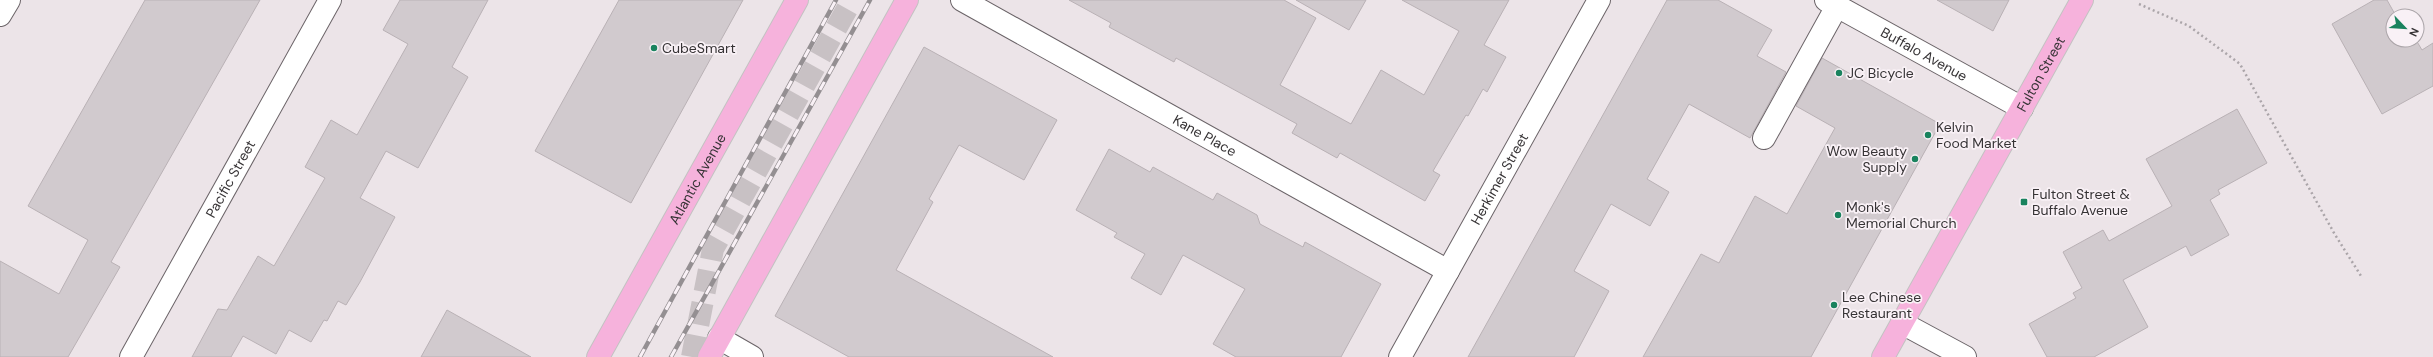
<svg xmlns="http://www.w3.org/2000/svg" width="2433" height="357" font-family="'DM Sans',sans-serif">
<style>
.building{fill:#d1cace;stroke:#b9b1b5}
.lines{fill:none;stroke-linecap:round;stroke-linejoin:round}
.major-tunnel{stroke:#c8c1c4;stroke-width:22;stroke-dasharray:22 11;stroke-linecap:butt}
.minor-casing{stroke:#6b6468;stroke-width:24}
.major-casing{stroke:#c3c2c2;stroke-width:24}
.path{stroke:#aba5a9;stroke-width:2.5;stroke-dasharray:2 3;stroke-linecap:butt}
.minor{stroke:#fff;stroke-width:22}
.major{stroke:#f6b2dc;stroke-width:22}
.rail-casing{stroke:#948f92;stroke-width:4.5}
.rail{stroke:#f9f1f6;stroke-width:3;stroke-dasharray:9;stroke-linecap:butt}
.poi-dot{fill:#19835e;stroke:#f9f1f6;stroke-width:1.5}
.labels{text-anchor:middle;stroke-width:3.5;stroke-linejoin:round;paint-order:stroke}
.poi-label{font-size:14px;fill:#363335;stroke:#f9f1f6;text-anchor:start}
.street-label{font-size:14px;fill:#363335;stroke:#f9f1f6}
</style>
<rect width="100%" height="100%" fill="#ece4e8"/>
<!-- building -->
<path class="building" d="M145 0H260L111 262 120 267 68 357H0V261L59 294 88 240 28 206Z
M400 0H488L452 67 468 77 418 168 386 151 360 198 395 217 360 282 346 305 338 301 327 321 324 320 311 342 289 330 276 354 243 336 231 357H192L218 309 227 310 258 256 274 266 325 178 305 167 331 120 357 135 408 44 383 30Z
M619 0H743L631 203 535 151Z
M1069 0H1284L1316 18 1280 85 1351 124 1381 70 1424 95 1459 31 1402 0H1509L1484 45 1506 57 1487 92 1483 89 1468 116 1466 115 1433 171 1440 175 1425 201 1340 153 1337 158 1292 133 1297 124 1176 58 1174 62 1109 27 1111 23Z
M1296 0H1366L1349 30Z
M1667 0H1718L1772 30 1757 56 1786 72 1750 138 1689 104 1647 179 1669 192 1650 226 1611 204 1574 271 1609 291 1574 357H1468Z
M1937 0H2009L1993 31Z
M2374 0H2387L2396 16H2393V40H2416L2422 50 2433 43V86L2382 114 2332 24Z
M924 47 1057 120 1024 180 959 145 929 199 933 202 896 270 1053 357H849L775 316Z
M1822 58 1940 124 1811 357H1643L1701 254 1719 263 1755 196 1787 214 1835 128 1796 106Z
M2237 109 2267 163 2218 190 2220 194 2210 200 2229 235 2191 256 2186 246 2123 280 2148 327 2094 357H2047L2029 324 2076 298 2073 293 2082 288 2063 252 2103 230 2109 241 2172 206 2146 159Z
M1109 149 1150 172 1153 167 1213 200 1217 193 1257 215 1260 224 1303 247 1305 242 1381 284 1341 357H1236L1213 344 1245 289 1183 255 1161 295 1131 278 1145 254 1114 237 1117 233 1076 210Z
M447 310 531 357H421Z"/>
<g class="lines">
<!-- major-tunnel -->
<path class="major-tunnel" d="M692 357 713 249 852 0"/>
<defs>
<g id="minor">
<path id="s1" d="M962 0 1448 271"/>
<path id="s2" d="M1826 0 2022 108"/>
<path d="M0 15 9 0"/>
<path d="M1764 138 1837 6"/>
<path d="M1902 323 1965 357"/>
<path d="M719 338 752 357"/>
<path id="s3" d="M131 357 330 0"/>
<path id="s4" d="M1400 357 1599 0"/>
</g>
<g id="major">
<path id="s5" d="M598 357 797 0"/>
<path d="M709 357 907 0"/>
<path id="s6" d="M1883 357 2082 0"/>
</g>
</defs>
<!-- minor casing -->
<use href="#minor" class="minor-casing"/>
<!-- major casing -->
<use href="#major" class="major-casing"/>
<!-- path -->
<path class="path" d="M2139 4 2189 26 2240 64 2334 233 2361 276"/>
<!-- minor -->
<use href="#minor" class="minor"/>
<!-- major -->
<use href="#major" class="major"/>
<defs>
<path id="rail" d="M640 357 836 0
M671 357 870 0"/>
</defs>
<!-- rail casing -->
<use href="#rail" class="rail-casing"/>
<!-- rail -->
<use href="#rail" class="rail"/>
</g>
<!-- markers -->
<g class="poi-dot">
<circle cx="654" cy="48" r="4"/>
<circle cx="1839" cy="73" r="4"/>
<circle cx="1928" cy="135" r="4"/>
<circle cx="1915" cy="159" r="4"/>
<rect x="2020" y="198" width="8" height="8" rx="2"/>
<circle cx="1838" cy="215" r="4"/>
<circle cx="1834" cy="305" r="4"/>
</g>
<g class="labels">
<!-- poi labels -->
<g class="poi-label">
<text x="662" y="53">CubeSmart</text>
<text x="1847" y="78">JC Bicycle</text>
<text x="1936" y="132">Kelvin<tspan x="1936" dy="16">Food Market</tspan></text>
<text x="1907" y="156" text-anchor="end">Wow Beauty<tspan x="1907" dy="16">Supply</tspan></text>
<text x="2032" y="199">Fulton Street &amp;<tspan x="2032" dy="16">Buffalo Avenue</tspan></text>
<text x="1846" y="212">Monk's<tspan x="1846" dy="16">Memorial Church</tspan></text>
<text x="1842" y="302">Lee Chinese<tspan x="1842" dy="16">Restaurant</tspan></text>
</g>
<!-- street labels -->
<g class="street-label">
<text dy="5" stroke="none"><textPath href="#s2" startOffset="112">Buffalo Avenue</textPath></text>
<text dy="5" stroke="none"><textPath href="#s6" startOffset="324">Fulton Street</textPath></text>
<text dy="5" stroke="none"><textPath href="#s1" startOffset="278">Kane Place</textPath></text>
<text dy="5" stroke="none"><textPath href="#s3" startOffset="204">Pacific Street</textPath></text>
<text dy="5" stroke="none"><textPath href="#s5" startOffset="204">Atlantic Avenue</textPath></text>
<text dy="5" stroke="none"><textPath href="#s4" startOffset="204">Herkimer Street</textPath></text>
</g>
</g>
<!-- north arrow -->
<g transform="translate(2405 28) rotate(115)"><circle r="19" fill="#f9f1f6" stroke="#aba5a9"/>
<path d="M0-3L7 15L0 10L-7 15Z" fill="#19835e"/>
<text y="-6" font-size="11" font-weight="bold" text-anchor="middle" fill="#363335">N</text>
</g>
</svg>
